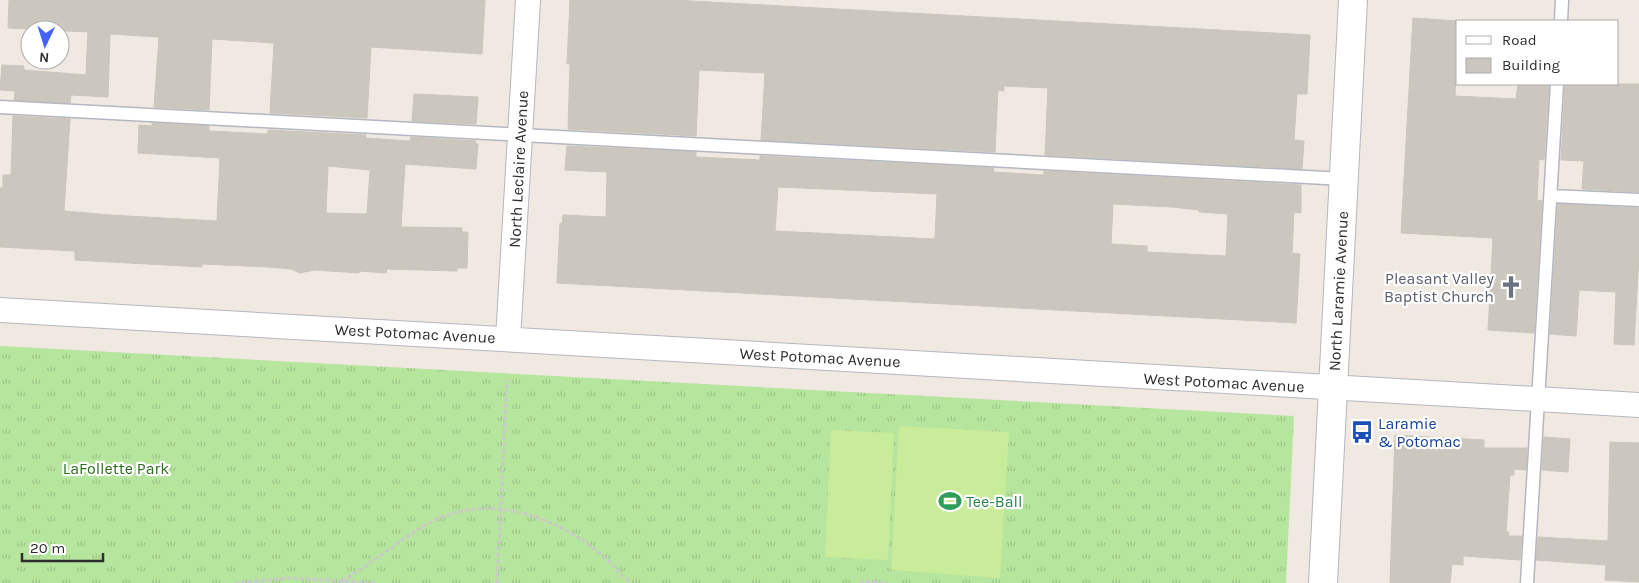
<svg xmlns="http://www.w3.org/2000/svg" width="1639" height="583" font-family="Karla,sans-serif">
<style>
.grass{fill:url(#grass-tufts)}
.pitch{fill:#c9ec9a}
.building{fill:#cbc7bf;stroke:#cbc5ba;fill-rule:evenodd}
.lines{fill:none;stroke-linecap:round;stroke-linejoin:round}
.lane-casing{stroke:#b4b7c1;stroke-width:15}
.street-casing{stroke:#b4b7c1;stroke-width:26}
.secondary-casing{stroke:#b4b7c1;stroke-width:30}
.path{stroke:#c9c9c9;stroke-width:3;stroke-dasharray:4 2.5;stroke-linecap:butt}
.lane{stroke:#fff;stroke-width:12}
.street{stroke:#fff;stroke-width:24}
.secondary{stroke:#fff;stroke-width:28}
.labels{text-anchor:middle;stroke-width:4.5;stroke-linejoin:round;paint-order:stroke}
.street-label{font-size:16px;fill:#2e2e2e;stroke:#fff}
.worship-label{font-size:16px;fill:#5b616d;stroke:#fff;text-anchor:end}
.transit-label{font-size:16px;fill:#164399;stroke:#fff;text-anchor:start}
.park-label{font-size:16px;fill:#2c6e1b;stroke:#fff}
.leisure-label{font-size:16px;fill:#27864d;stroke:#fff;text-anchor:start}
</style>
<defs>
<pattern id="grass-tufts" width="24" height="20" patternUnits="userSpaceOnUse" patternTransform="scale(1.25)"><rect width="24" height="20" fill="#b6e59e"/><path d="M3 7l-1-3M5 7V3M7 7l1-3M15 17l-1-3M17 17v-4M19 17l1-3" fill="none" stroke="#9dc588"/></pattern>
</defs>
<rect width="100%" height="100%" fill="#efe9e1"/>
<!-- grass -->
<path class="grass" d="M0 346 1294 416 1286 583H0Z"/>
<!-- pitch -->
<path class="pitch" d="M899 426 1009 432 1000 578 891 570Z
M831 430 894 433 888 560 825 557Z"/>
<!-- building -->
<path class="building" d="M9 0H485L482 54 371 47 367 118 270 113 274 43 212 39 209 110 154 107 159 37 110 34 108 97 71 95 70 103 14 100 15 91 0 90 2 65 24 66V70L86 75 88 32 8 28Z
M570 0H673L1310 35 1307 94H1297L1294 140 1304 141 1302 169 1045 155 1048 88 1004 86V91L998 90 995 152 761 140 765 73 699 70 696 136 568 129 570 64H567Z
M1413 18 1458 21 1455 96 1516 99 1518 84H1549L1544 160 1539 159 1537 200 1542 201 1534 333 1488 330 1493 238 1401 233Z
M1565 84H1639V192L1582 189 1584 161 1561 160Z
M414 94 478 97 476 124 412 121Z
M13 116 70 119 64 211 110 215 217 221 220 158 138 153 139 125 152 126V123L209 126V131L268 134V130L366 135 365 138 410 141 411 137 476 141 475 143 478 144 476 169 405 164 401 227 462 228V232H468L467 268H457V271L387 269 386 273 359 271V273L315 270 299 273 292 269 268 267 202 264V267L75 260V251L0 247V188H3V175H11ZM328 166 370 170 367 214 326 213Z
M567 146 696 152V157L760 160V156L994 168 993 172 1044 175V171L1301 185V213L1294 212 1292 253 1300 254 1296 323 557 283 560 223 562 224 563 215 606 217 607 172 565 170ZM778 187 937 194 935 239 775 231ZM1113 204 1172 207 1199 210V212L1228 214 1226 256 1147 252V246L1111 244Z
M1558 204 1639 208V254L1634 345 1614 344 1616 292 1579 290 1576 336 1550 334Z
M1395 435 1484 440V448H1527L1526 470 1514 469V475H1510L1506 532H1509L1508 536H1522L1520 560 1463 556V565L1452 564 1450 583H1390Z
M1544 437 1570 439 1568 472 1542 470Z
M1610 442 1639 443V582L1605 580 1606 565 1536 560 1538 537 1608 541Z"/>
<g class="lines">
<defs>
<path id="lane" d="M1561 21 1562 0
M0 107 1344 179
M1551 196 1639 200
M1527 583 1557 84"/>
<path id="street" d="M0 310 1639 405
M508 339 528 0"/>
<path id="secondary" d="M1323 583 1353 0"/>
</defs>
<!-- lane casing -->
<use href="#lane" class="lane-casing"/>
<!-- street casing -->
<use href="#street" class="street-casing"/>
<!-- secondary casing -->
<use href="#secondary" class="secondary-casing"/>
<!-- path -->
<path class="path" d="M342 581C373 563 400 539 431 522 491 491 560 518 607 559 615 567 622 576 631 583
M235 583 290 578 377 583
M497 583 507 380
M860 583 864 581 888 583"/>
<!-- lane -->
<use href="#lane" class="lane"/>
<!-- street -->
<use href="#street" class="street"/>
<!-- secondary -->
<use href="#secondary" class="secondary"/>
</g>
<!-- icons -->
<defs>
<symbol id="church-bare" viewBox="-9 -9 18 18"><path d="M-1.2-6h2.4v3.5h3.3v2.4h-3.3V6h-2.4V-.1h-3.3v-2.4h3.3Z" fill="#6b7280" stroke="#fff" stroke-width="2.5" paint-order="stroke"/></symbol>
<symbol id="bus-bare" viewBox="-9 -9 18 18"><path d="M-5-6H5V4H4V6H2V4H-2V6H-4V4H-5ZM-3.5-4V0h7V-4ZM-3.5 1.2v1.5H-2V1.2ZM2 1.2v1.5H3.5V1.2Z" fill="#1a4fb4" stroke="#fff" stroke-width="2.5" paint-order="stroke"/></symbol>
<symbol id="stadium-bare" viewBox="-9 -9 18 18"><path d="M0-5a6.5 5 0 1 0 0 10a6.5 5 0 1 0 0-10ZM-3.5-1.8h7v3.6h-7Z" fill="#2e9e5b" stroke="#fff" stroke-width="2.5" paint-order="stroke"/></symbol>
</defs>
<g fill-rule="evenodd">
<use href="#church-bare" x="1495" y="271" width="32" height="32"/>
<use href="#bus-bare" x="1346" y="416" width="32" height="32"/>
<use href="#stadium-bare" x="934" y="485" width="32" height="32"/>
</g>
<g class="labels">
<!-- street labels -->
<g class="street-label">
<text transform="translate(518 169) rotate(-87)" y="6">North Leclaire Avenue</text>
<text transform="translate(1338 291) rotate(-87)" y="6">North Laramie Avenue</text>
<text transform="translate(415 333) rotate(3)" y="6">West Potomac Avenue</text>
<text transform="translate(820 357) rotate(3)" y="6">West Potomac Avenue</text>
<text transform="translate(1224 382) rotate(3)" y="6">West Potomac Avenue</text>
</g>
<!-- worship labels -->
<g class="worship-label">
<text x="1494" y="284">Pleasant Valley<tspan x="1494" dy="18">Baptist Church</tspan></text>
</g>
<!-- transit labels -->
<g class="transit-label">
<text x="1378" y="429">Laramie<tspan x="1378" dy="18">&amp; Potomac</tspan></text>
</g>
<!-- park labels -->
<g class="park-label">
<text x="116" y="474">LaFollette Park</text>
</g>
<!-- leisure labels -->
<g class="leisure-label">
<text x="966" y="507">Tee-Ball</text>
</g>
</g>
<!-- legend -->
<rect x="1456" y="20" width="162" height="65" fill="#ffffff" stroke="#ababab"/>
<rect x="1466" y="36" width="25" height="8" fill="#ffffff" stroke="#ababab"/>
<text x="1502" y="45" font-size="15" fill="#2e2e2e">Road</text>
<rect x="1466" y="58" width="25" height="15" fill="#cbc7bf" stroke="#ababab"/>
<text x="1502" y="70" font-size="15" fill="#2e2e2e">Building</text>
<!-- north arrow -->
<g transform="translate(45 45) rotate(184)"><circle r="24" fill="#ffffff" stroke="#ababab"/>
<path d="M0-4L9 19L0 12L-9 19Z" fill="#4264fb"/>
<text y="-8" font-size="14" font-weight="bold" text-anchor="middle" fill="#2e2e2e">N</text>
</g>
<!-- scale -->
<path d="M22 553v8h81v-8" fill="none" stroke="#2e2e2e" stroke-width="2.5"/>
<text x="30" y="553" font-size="15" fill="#2e2e2e" stroke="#ffffff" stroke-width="4" paint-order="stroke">20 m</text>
</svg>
